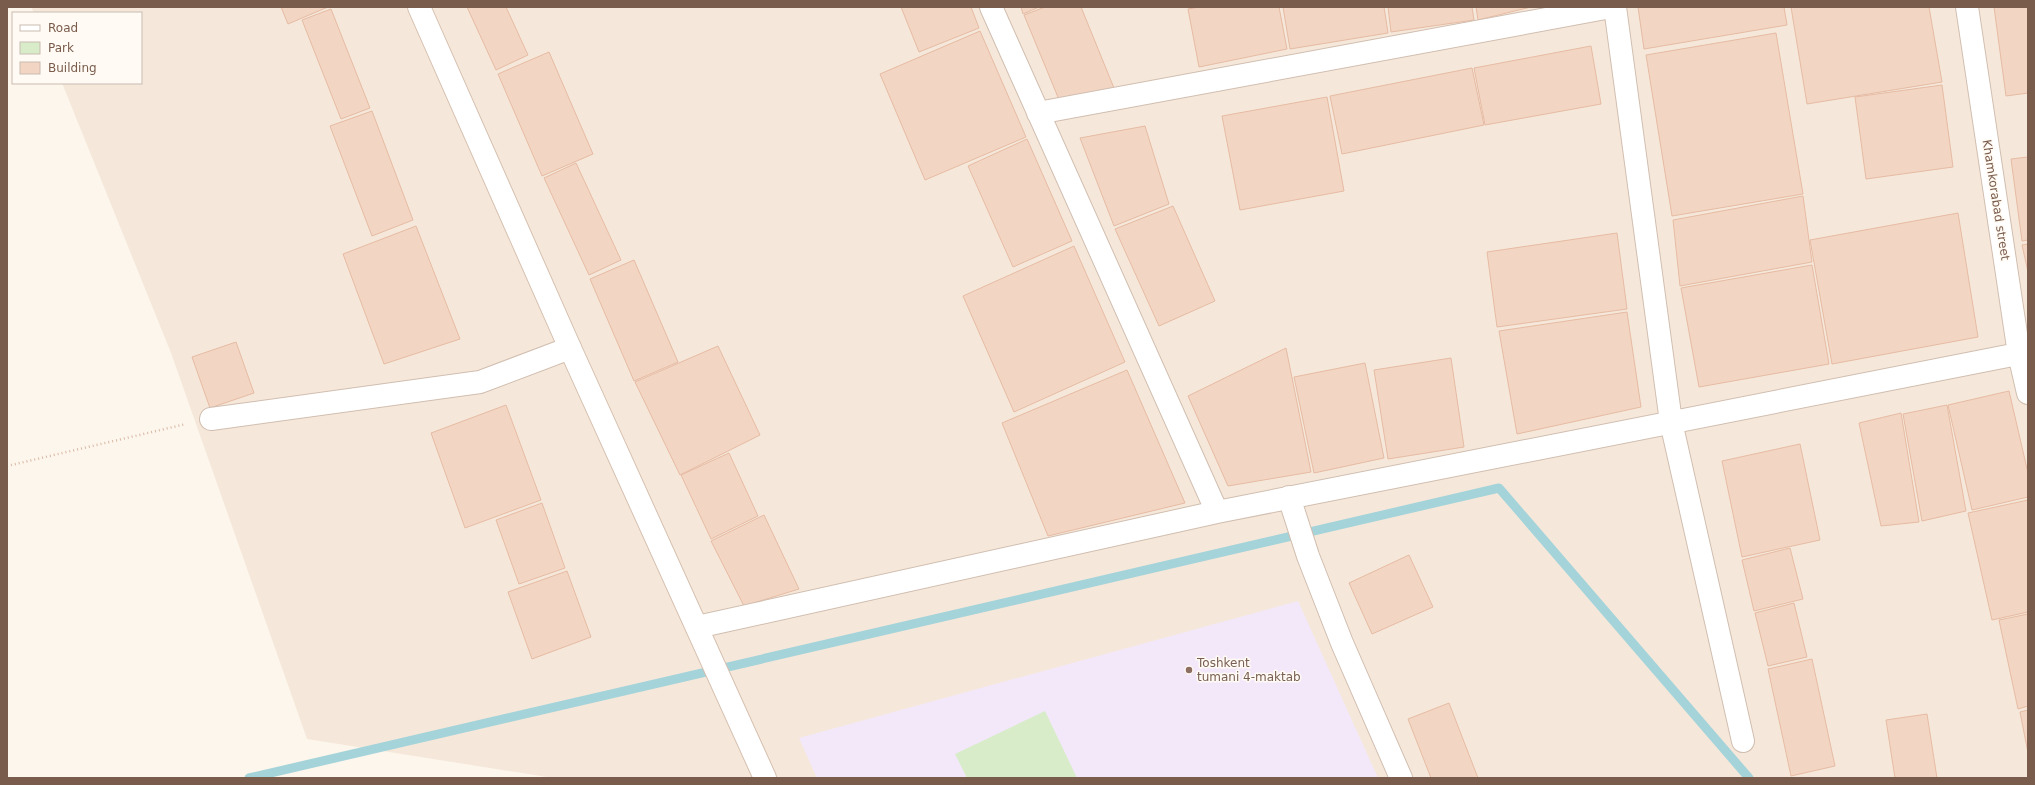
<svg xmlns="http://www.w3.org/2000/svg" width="2035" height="785" font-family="'DejaVu Sans',sans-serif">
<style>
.residential{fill:#f5e8da}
.education{fill:#f3e8fa}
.green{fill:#d8ecc9}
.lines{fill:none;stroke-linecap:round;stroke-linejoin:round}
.stream{stroke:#a5d3da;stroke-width:9}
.building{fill:#f3d5c3;stroke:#e6bba3}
.minor-casing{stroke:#d1beb0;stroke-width:24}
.secondary-casing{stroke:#d6c0b0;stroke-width:24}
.path{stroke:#d9b8a5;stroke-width:2.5;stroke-dasharray:1 3;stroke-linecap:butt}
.minor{stroke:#fff;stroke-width:22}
.secondary{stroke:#fff;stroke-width:22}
.education-dot{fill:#8d6e63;stroke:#fffaf3;stroke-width:1.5}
.labels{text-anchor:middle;stroke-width:3;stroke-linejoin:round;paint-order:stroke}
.street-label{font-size:12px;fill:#7a5c4d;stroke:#fffaf3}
.education-label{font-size:12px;fill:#785e54;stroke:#fffaf3;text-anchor:start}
</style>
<rect width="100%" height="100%" fill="#fdf6ec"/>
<!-- residential -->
<path class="residential" d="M31 7H2028V778H553L307 739 171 353 62 83H141V13H34Z"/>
<!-- education -->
<path class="education" d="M1298 601 1378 778H817L799 738Z"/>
<!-- green -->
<path class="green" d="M1045 711 1077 778H967L955 754Z"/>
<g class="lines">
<!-- stream -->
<path class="stream" d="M249 778 1499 488 1749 778"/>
</g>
<!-- building -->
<path class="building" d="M281 7H328L288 24Z
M467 7H506L528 55 496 70Z
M901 7H971L979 28 919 52Z
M1021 7H1039L1023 14Z
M1045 7H1081L1116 93 1060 102 1024 15Z
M1199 7H1279L1287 49 1199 67 1188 9Z
M1283 7H1384L1388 33 1290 49Z
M1388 7H1472L1474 20 1391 32Z
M1476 7H1531L1478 20Z
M1638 7H1784L1787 25 1644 49Z
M1791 7H1929L1942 82 1807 104Z
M1994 7H2028V93L2006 96Z
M331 9 370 108 341 119 302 20Z
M980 31 1026 137 925 180 880 74Z
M1776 33 1803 194 1672 216 1646 55Z
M1591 46 1601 104 1485 125 1474 68Z
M549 52 593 154 542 176 498 74Z
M1472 68 1484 125 1342 154 1330 96Z
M1942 85 1953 167 1866 179 1855 97Z
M1327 97 1344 191 1240 210 1222 116Z
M372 111 413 220 372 236 330 126Z
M1145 126 1169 204 1114 226 1080 138Z
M1027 139 1072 241 1013 267 968 166Z
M2028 157V240L2022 241 2011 159Z
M576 163 621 260 589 275 544 178Z
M1803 196 1812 262 1680 286 1673 220Z
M1173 206 1215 301 1159 326 1115 229Z
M1958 213 1978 337 1832 364 1810 240Z
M416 226 460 339 384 364 343 254Z
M1617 233 1627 309 1497 327 1487 252Z
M2028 244V272L2022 245Z
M1074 246 1125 362 1014 412 963 296Z
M634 260 678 362 634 381 590 279Z
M1812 265 1829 364 1699 387 1681 288Z
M1627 312 1641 407 1517 434 1499 331Z
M236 342 254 393 210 408 192 357Z
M718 346 760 435 680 475 635 382Z
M1286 348 1311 472 1228 486 1188 396Z
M1451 358 1464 447 1388 459 1374 370Z
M1365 363 1384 458 1314 473 1294 377Z
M1127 370 1185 503 1048 536 1002 423Z
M2009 391 2028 473V497L1972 510 1948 405Z
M506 405 541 500 465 528 431 433Z
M1947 405 1966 511 1922 521 1903 414Z
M1901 413 1919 522 1881 526 1859 423Z
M1800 444 1820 540 1742 557 1722 461Z
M729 453 758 516 711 539 681 475Z
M2028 500V612L1992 620 1968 513Z
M542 503 565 568 519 584 496 520Z
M764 515 799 589 744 606 711 541Z
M1790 548 1803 599 1754 611 1742 560Z
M1409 555 1433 607 1372 634 1349 583Z
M567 571 591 637 532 659 508 592Z
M1794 603 1807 657 1768 666 1755 613Z
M2028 614V706L2018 709 1999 620Z
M1812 659 1835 766 1791 776 1768 669Z
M1449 703 1478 778H1431L1408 719Z
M2028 710V753L2020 712Z
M1927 714 1937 778H1895L1886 720Z"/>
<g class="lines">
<defs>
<path id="minor" d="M991 7 1217 512
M1615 7 1671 422 1743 741
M1967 7 2019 354 2028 393
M1038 113 1611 7
M211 419 480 382 570 348
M1289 497 1308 556 1342 643 1401 778
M697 627 1217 512 2028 352"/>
<path id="secondary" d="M419 7 570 348 765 778"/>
</defs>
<!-- minor casing -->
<use href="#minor" class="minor-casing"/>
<!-- secondary casing -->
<use href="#secondary" class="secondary-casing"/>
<!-- path -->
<path class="path" d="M7 466 186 424"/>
<!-- minor -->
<use href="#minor" class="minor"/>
<!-- secondary -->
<use href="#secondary" class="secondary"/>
</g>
<!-- markers -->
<circle class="education-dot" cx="1189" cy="670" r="4"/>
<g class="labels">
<!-- street labels -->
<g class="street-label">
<text transform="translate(1996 200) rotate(81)" y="4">Khamkorabad street</text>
</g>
<!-- education labels -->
<g class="education-label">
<text x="1197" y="667">Toshkent<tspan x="1197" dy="14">tumani 4-maktab</tspan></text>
</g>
</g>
<!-- border -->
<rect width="2035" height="785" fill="none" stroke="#7a5c4d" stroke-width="16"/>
<!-- legend -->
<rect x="12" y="12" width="130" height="72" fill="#fffaf3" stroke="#cabbb1"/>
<rect x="20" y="25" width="20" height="6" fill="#ffffff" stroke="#cabbb1"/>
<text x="48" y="32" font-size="12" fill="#7a5c4d">Road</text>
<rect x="20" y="42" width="20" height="12" fill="#d8ecc9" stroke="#cabbb1"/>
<text x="48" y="52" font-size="12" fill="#7a5c4d">Park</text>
<rect x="20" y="62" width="20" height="12" fill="#f3d5c3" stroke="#cabbb1"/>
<text x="48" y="72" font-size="12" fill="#7a5c4d">Building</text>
</svg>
